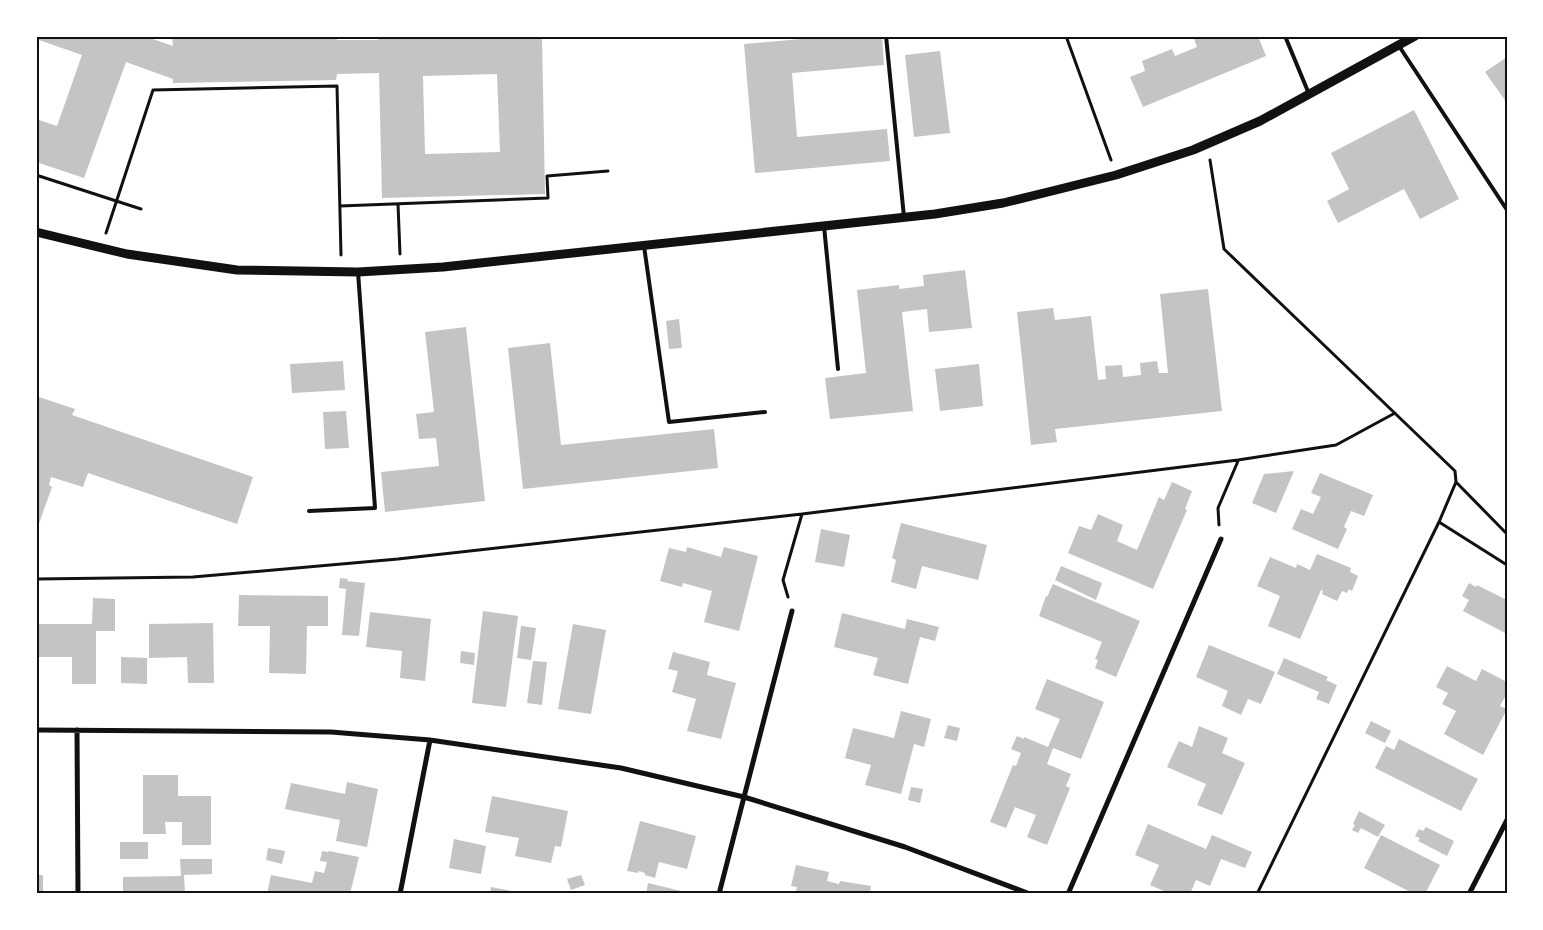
<svg xmlns="http://www.w3.org/2000/svg" width="1543" height="930" font-family="Jost,sans-serif">
<style>
.building{fill:#c4c4c4;fill-rule:evenodd}
.lines{fill:none;stroke-linecap:round;stroke-linejoin:round}
.path{stroke:#111;stroke-width:3}
.service{stroke:#111;stroke-width:4}
.minor{stroke:#111;stroke-width:5}
.tertiary{stroke:#111;stroke-width:9}
.neatline{fill:none;stroke:#111;stroke-width:2}
</style>
<rect width="100%" height="100%" fill="#fff"/>
<!-- building -->
<path class="building" d="M36 36H144L173 46 172 36H215V38L336 36 337 40H378V36H542L545 194 382 198 379 73 337 74 336 80 173 83V79L126 62 84 178 36 162V119L57 126 82 55 36 39ZM497 74 500 152 425 154 423 76Z
M834 36H882L884 65 792 73 797 137 887 129 890 161 755 173 744 44Z
M1193 36H1258L1266 56 1143 107 1130 77 1145 71 1142 61 1172 49 1175 56 1197 47Z
M940 51 950 133 914 137 905 55Z
M1507 57V103L1485 72Z
M1414 110 1459 199 1420 219 1404 189 1338 223 1327 201 1349 189 1331 153Z
M965 270 972 328 929 332 927 309 902 312 913 411 830 419 825 378 866 373 857 290 899 285V289L924 286 923 275Z
M1208 289 1222 411 1055 429 1057 442 1031 445 1017 312 1053 308 1055 320 1091 316 1098 380 1106 379 1105 366 1122 365 1123 377 1141 375 1140 363 1157 361 1159 373H1168L1160 294Z
M679 319 682 348 669 349 666 321Z
M466 327 485 501 385 512 381 472 439 466 436 438 419 439 416 414 434 412 425 332Z
M550 343 561 445 714 429 718 468 523 489 508 348Z
M343 361 345 390 292 393 290 364Z
M979 364 983 406 940 411 935 369Z
M36 396 75 409 72 415 253 477 237 524 88 473 83 487 51 477 49 485 52 487 36 532Z
M346 411 349 448 325 449 323 412Z
M1294 471 1276 513 1252 503 1264 474Z
M1320 473 1373 495 1364 516 1351 511 1344 527 1347 529 1338 549 1292 529 1301 509 1313 514 1321 497 1311 493Z
M1172 482 1192 491 1185 509 1187 510 1153 589 1068 553 1079 526 1091 530 1098 514 1123 525 1117 541 1137 550 1159 497 1164 500Z
M901 523 987 545 978 580 922 566 916 589 891 582 896 560 892 558Z
M821 529 850 535 844 567 815 562Z
M687 547 721 557 724 547 758 556 739 631 704 622 712 591 683 583 682 587 660 581 669 548 686 552Z
M1317 554 1351 568 1350 572 1358 576 1352 591 1349 589 1347 593 1342 591 1337 601 1322 594 1323 591 1321 590 1300 639 1268 626 1280 596 1257 586 1270 557 1296 568 1297 564 1310 570Z
M1061 566 1102 583 1096 600 1055 580Z
M340 578 348 579 347 581 365 583 359 636 342 635 346 589 339 588Z
M1469 583 1476 587 1477 585 1507 600V634L1463 611 1469 600 1462 596Z
M1053 584 1140 621 1116 677 1095 668 1098 660 1095 659 1102 642 1039 616 1046 596 1047 597Z
M239 595 328 596V626H307L306 674 269 673 270 626H238Z
M93 598 115 599V631H96V684H72V657H36V624H92Z
M483 611 518 616 506 707 472 703Z
M370 612 431 619 425 681 400 678 402 651 366 647Z
M842 613 905 629 907 619 939 627 935 641 920 637 908 684 873 675 878 658 834 647Z
M213 623 214 683H188L187 657 149 658V624Z
M573 624 606 630 591 714 558 709Z
M521 626 536 628 531 660 517 658Z
M1209 645 1275 672 1261 704 1248 699 1241 715 1222 706 1228 691 1196 677Z
M461 651 475 653 474 665 460 663Z
M673 652 710 662 707 675 736 683 721 739 687 731 696 699 672 692 678 671 668 669Z
M121 657 147 658V684L121 683Z
M1284 658 1328 677 1326 680 1337 685 1329 704 1316 699 1319 692 1277 674Z
M533 661 547 662 542 705 527 703Z
M1447 666 1476 681 1482 669 1507 682V693L1500 706 1507 709 1483 755 1444 734 1456 711 1442 704 1448 693 1436 687Z
M1047 679 1104 702 1081 759 1053 748 1047 764 1071 774 1066 786 1070 788 1047 845 1027 837 1036 815 1015 807 1006 828 990 822 1013 765 1016 766 1021 753 1011 749 1017 736 1024 739V737L1048 747 1060 719 1035 709Z
M901 711 931 719 924 747 914 744 901 794 865 785 871 765 845 758 853 728 894 738Z
M1371 721 1391 731 1385 743 1365 733Z
M948 725 960 728 957 741 944 738Z
M1199 726 1228 738 1222 753 1245 763 1222 815 1197 805 1206 784 1167 767 1179 741 1192 747Z
M1399 739 1478 779 1461 811 1375 768 1386 746 1394 750Z
M143 775H178V796H211V845H182V822H165L166 834H143Z
M347 782 378 789 367 847 336 841 340 820 285 809 291 783 345 794Z
M911 787 923 789 920 803 908 800Z
M492 796 568 811 561 847 555 846 551 863 515 856 519 838 485 832Z
M1359 811 1385 825 1378 837 1361 828 1358 833 1352 830 1355 825 1353 824Z
M640 821 696 836 687 869 659 862 655 878 645 875V873L639 871 638 873 627 871Z
M1148 824 1206 849 1212 835 1252 852 1245 868 1221 859 1210 886 1196 880 1190 894H1171L1150 885 1159 865 1135 855Z
M1426 827 1454 841 1447 856 1418 841 1420 838 1415 836 1419 829 1423 831Z
M1381 835 1440 865 1425 894H1414L1364 868Z
M454 839 486 846 481 874 449 868Z
M120 842H148V859H120Z
M268 848 285 851 282 864 266 860Z
M322 851 328 852 329 851 359 857 350 894H267L271 875 312 883 315 871 324 873 327 862 320 861Z
M180 859H212V874L184 875 185 894H123V877L181 876Z
M796 865 829 872 827 881 839 884 840 881 871 886 870 894H795L797 887 791 886Z
M36 875H43V894H36Z
M581 875 585 885 571 890 567 879Z
M648 883 681 891 680 894H646Z
M491 887 521 893V894H490Z"/>
<g class="lines">
<!-- path -->
<path class="path" d="M1066 36 1111 160
M1210 160 1224 249 1455 471 1456 482 1439 522 1257 894
M36 175 141 209
M398 204 400 254
M340 206 548 198 547 176 608 171
M106 233 153 90 337 86 341 255
M1456 482 1507 534
M1439 522 1507 565
M1219 525 1218 508 1238 461
M36 579 193 577 398 559 802 514 1238 460 1336 445 1395 413
M788 597 783 580 802 514"/>
<!-- service -->
<path class="service" d="M886 36 904 217
M1285 36 1309 94
M1399 46 1507 210
M824 226 838 369
M644 246 669 422 765 412
M309 511 375 508 358 272"/>
<!-- minor -->
<path class="minor" d="M36 730 331 732 430 740 621 768 744 797 905 847 1030 894
M77 730 78 894
M400 894 430 740
M719 894 792 611
M1068 894 1221 539
M1469 894 1507 820"/>
<!-- tertiary -->
<path class="tertiary" d="M36 232 127 254 237 270 358 272 443 267 935 214 1003 203 1052 191 1116 175 1193 150 1260 121 1415 36"/>
</g>
<!-- border -->
<rect width="1543" height="930" fill="none" stroke="#ffffff" stroke-width="75"/>
<rect x="38" y="38" width="1468" height="854" class="neatline"/>
</svg>
